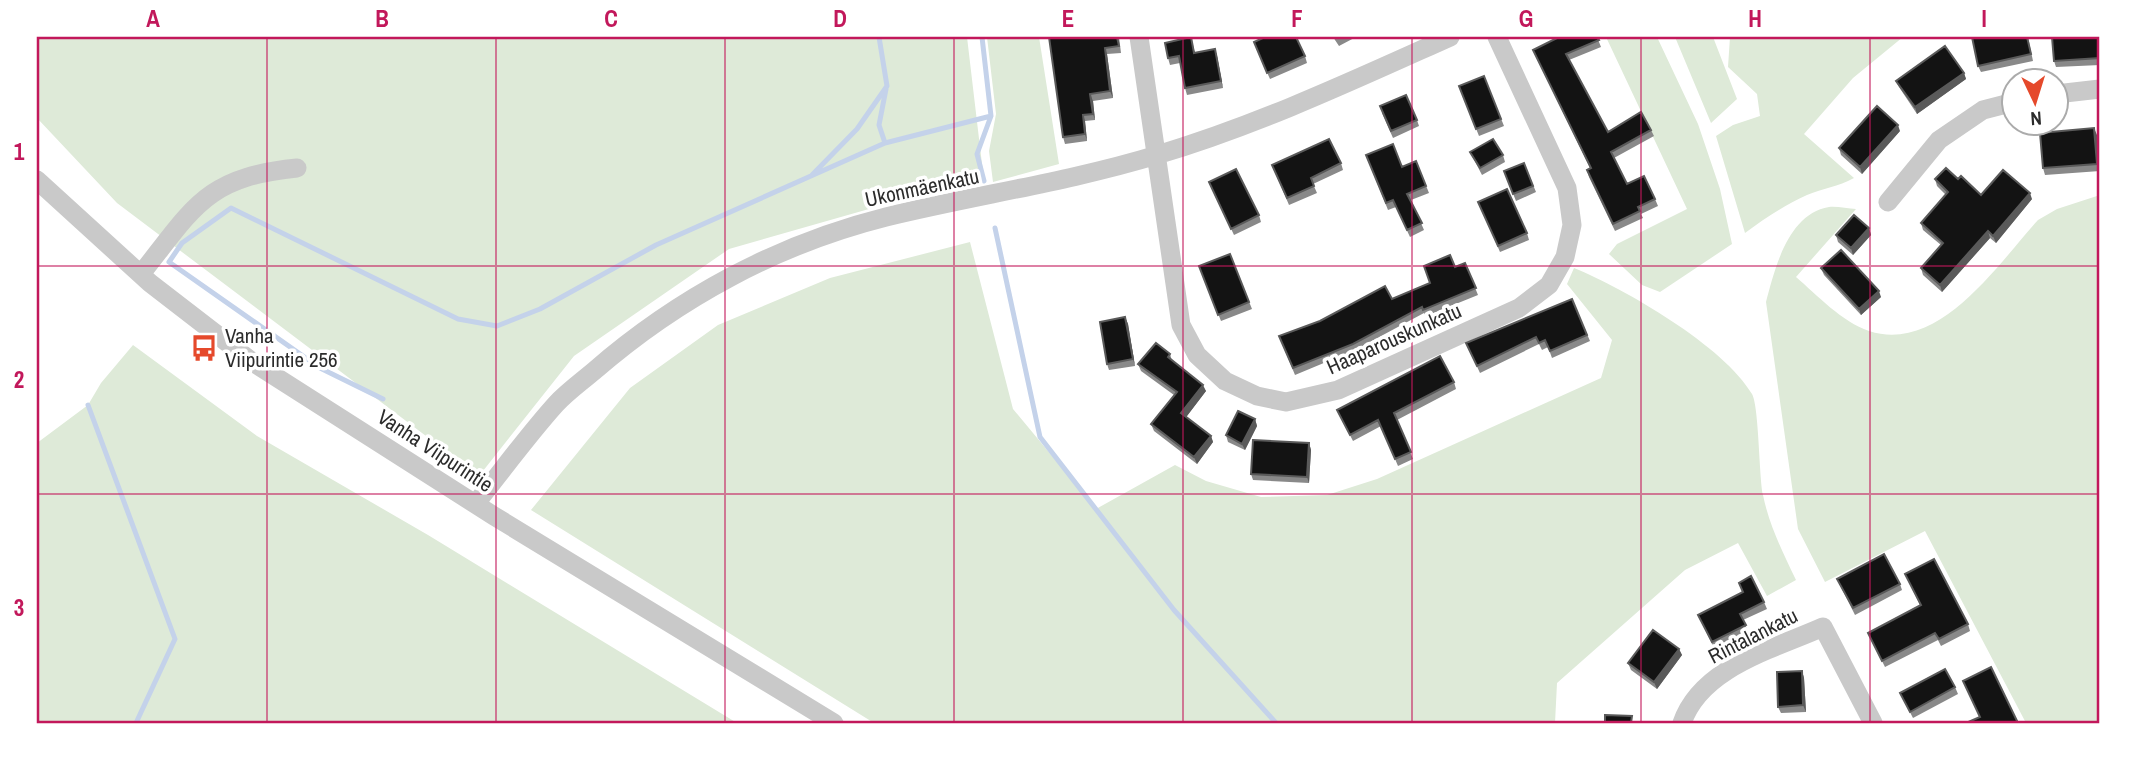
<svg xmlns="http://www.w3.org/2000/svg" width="2137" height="760" font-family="'Archivo Narrow',sans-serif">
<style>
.green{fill:#deead8}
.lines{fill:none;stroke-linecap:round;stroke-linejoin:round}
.stream{stroke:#c4d2ea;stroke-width:5}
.minor{stroke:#c9c9c9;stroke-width:19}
.wall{fill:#898989}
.shaded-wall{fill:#5a5a5a}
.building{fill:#131313;stroke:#5a5a5a;stroke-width:2}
.grid{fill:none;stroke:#c2185b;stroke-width:2;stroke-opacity:0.55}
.labels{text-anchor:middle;stroke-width:7;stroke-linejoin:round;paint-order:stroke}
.street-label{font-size:21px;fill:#2c2c2c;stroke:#fff}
.poi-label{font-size:21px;fill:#2c2c2c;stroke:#fff;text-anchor:start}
.neatline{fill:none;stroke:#c2185b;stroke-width:2.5}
.grid-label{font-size:23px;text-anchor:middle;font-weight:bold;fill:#c2185b}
</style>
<rect width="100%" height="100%" fill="#fff"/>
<!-- green -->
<path class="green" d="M37 37H967L984 181 911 197 729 249 574 356 479 476 117 203 37 118Z
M987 37H1039L1059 164 993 182 989 151 996 114Z
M1606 37H1657L1698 124 1720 189 1732 244 1660 292 1642 285 1609 254 1617 244 1687 209Z
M1675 37H1713L1737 99 1711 123Z
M1730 37H1903L1853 78 1804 134 1854 178C1838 187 1823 188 1807 195 1785 205 1765 218 1745 233L1716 136 1733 125 1760 116 1757 94 1728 67Z
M2100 195V723H2026L1925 531 1825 582 1798 529 1766 302C1775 268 1788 214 1829 207 1837 206 1848 209 1856 209L1796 277C1817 295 1842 322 1869 331 1939 354 1997 265 2038 220L2057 209Z
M970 242 1013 409 1096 509 1175 465 1206 481 1261 497 1327 495 1377 479 1601 378 1612 340 1567 284 1574 268C1625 289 1724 346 1752 394 1759 406 1759 475 1763 495 1769 525 1783 553 1796 580L1767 596 1738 543 1685 570 1557 683 1555 723H874L531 510 630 388 718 325 830 278Z
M133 345 257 436 428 535 737 723H37V443L88 405 101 383Z"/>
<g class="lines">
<!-- stream -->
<path class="stream" d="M982 37 991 116 977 154 984 181
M885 143 879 125 886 89
M812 175 857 129 887 86 879 37
M995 228 1040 437 1174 610 1276 723
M383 399 320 368 169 262 182 243 231 208 458 319 497 326 540 309 656 245 885 143 991 116
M88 405 175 639 136 723"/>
<!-- minor -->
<path class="minor" d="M1139 37 1181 325 1197 355 1225 381 1257 396 1286 402 1338 390 1519 308 1549 285 1565 257 1572 225 1567 188 1497 37
M2056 94 2100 89
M37 180 150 283 251 361 494 516 834 723
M1888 202 1939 140 1983 110 2014 102
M141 274C194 207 206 177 297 168
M476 503C502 471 528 435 556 404 567 392 581 382 594 371 678 298 778 244 886 217 976 195 1068 182 1157 155 1258 125 1354 80 1450 37
M1682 723C1701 667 1774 649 1823 627L1873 723"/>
</g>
<!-- wall -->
<path class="wall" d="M1078 37H1119L1121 53 1107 54 1113 98 1093 101 1095 120 1085 121 1087 141 1065 144 1063 137Z
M1191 37 1195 53 1215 49 1217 56 1223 88 1187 95 1185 88 1180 63 1170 65 1168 58Z
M1333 37H1356L1339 46Z
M1597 37 1601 47 1569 60 1608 132 1651 130 1654 136 1614 158 1627 184 1655 199 1658 206 1641 214 1643 218 1615 231 1589 177 1587 170 1590 168 1533 50Z
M2028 37 2033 61 1981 72 1978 66Z
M2100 37V65L2056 67 2054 61Z
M1256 48 1305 56 1307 63 1270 79Z
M1964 73 1966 79 1917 114 1899 87 1896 81Z
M1484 76 1504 126 1479 136 1459 86Z
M1382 113 1417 120 1419 126 1393 138Z
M1900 131 1862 174 1841 155 1839 148Z
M2097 135 2100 171 2045 175 2043 168Z
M1470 152 1503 155 1505 162 1482 175Z
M1366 155 1402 167 1416 161 1429 193 1411 200 1424 230 1410 237 1396 207 1388 210Z
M1341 163 1343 170 1313 184 1317 193 1289 205 1275 172Z
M1524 163 1536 192 1516 201 1504 171Z
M1935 179H1958L1981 195 2032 199 1996 243 1990 238 1942 292 1923 275 1921 268 1941 245 1923 230 1921 223 1946 195 1937 186Z
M1209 182 1259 215 1261 222 1234 235Z
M1481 208 1527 233 1529 240 1500 252Z
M1869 228 1871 235 1853 255 1838 242 1836 235Z
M1230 254 1252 309 1221 321 1199 266Z
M1465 263 1478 295 1426 316 1424 313 1355 350 1295 375 1279 336 1392 299 1430 283 1455 267Z
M1821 268 1881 297 1861 315 1824 275Z
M1572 299 1590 341 1552 358 1548 347 1542 350 1539 344 1480 373 1466 343Z
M1125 317 1128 324 1135 366 1109 370 1107 364Z
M1170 354 1172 361 1206 391 1186 417 1211 436 1213 442 1197 464 1154 431 1151 424 1174 395 1141 371 1138 364Z
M1454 382 1456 389 1397 420 1413 459 1398 466 1381 426 1353 441 1337 410Z
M1255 419 1257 426 1245 450 1228 442 1226 435Z
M1309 443 1311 450 1309 483 1253 480 1251 474Z
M1905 574 1968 624 1970 631 1941 646 1938 640 1885 667 1868 633 1920 605Z
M1837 579 1900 584 1902 590 1855 615Z
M1739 583 1764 602 1767 609 1743 620 1748 631 1714 648 1698 615 1743 593Z
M1679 649 1682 655 1657 689 1631 670 1628 663Z
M1802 671 1804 678 1806 712 1781 713 1778 707Z
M1955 687 1958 694 1913 718 1900 693Z"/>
<!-- shaded-wall -->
<path class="shaded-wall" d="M1105 48 1107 54 1113 98 1110 91Z
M1215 49 1217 56 1223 88 1221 81Z
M1964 73 1966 79 1917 114 1915 107Z
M1090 94 1093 101 1095 120 1093 114Z
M1083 115 1085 121 1087 141 1085 134Z
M1898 125 1900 131 1862 174 1860 167Z
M2094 128 2097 135 2100 171 2097 164Z
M2030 193 2032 199 1996 243 1993 236Z
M1869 228 1871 235 1853 255 1851 248Z
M1988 231 1990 238 1942 292 1940 285Z
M1879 291 1881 297 1861 315 1859 309Z
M1125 317 1128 324 1135 366 1133 359Z
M1203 385 1206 391 1184 420 1181 413Z
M1255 419 1257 426 1245 450 1242 444Z
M1211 436 1213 442 1197 464 1194 457Z
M1309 443 1311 450 1309 483 1307 477Z
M1679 649 1682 655 1657 689 1654 682Z
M1802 671 1804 678 1806 712 1803 705Z"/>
<!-- building -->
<path class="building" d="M1049 37H1117L1119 46 1105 48 1110 91 1090 94 1093 114 1083 115 1085 134 1063 137Z
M1191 37 1194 53 1215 49 1221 81 1185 88 1179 56 1168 58 1165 43Z
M1265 37H1296L1305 56 1267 73 1254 42Z
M1559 37H1597L1599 40 1566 54 1608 132 1641 112 1651 130 1611 152 1627 184 1644 176 1655 199 1638 207 1640 211 1613 224 1587 170 1591 168 1533 50Z
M1972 37H2027L2031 54 1978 66Z
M2052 37H2100V58L2054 61Z
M1945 46 1964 73 1915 107 1896 81Z
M1484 76 1501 119 1476 129 1459 86Z
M1406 95 1417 120 1391 131 1380 106Z
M1877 106 1898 125 1860 167 1839 148Z
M2094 128 2097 164 2043 168 2040 133Z
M1329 139 1341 163 1311 178 1314 186 1287 198 1272 165Z
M1493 139 1503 155 1480 168 1470 152Z
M1393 144 1402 167 1416 161 1426 186 1407 194 1422 223 1407 230 1393 200 1386 203 1366 155Z
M1524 163 1533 186 1513 194 1504 171Z
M1946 168 1958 179 1961 176 1981 195 2003 170 2030 193 1993 236 1988 231 1940 285 1921 268 1943 243 1921 223 1948 192 1935 179Z
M1236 169 1259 215 1231 229 1209 182Z
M1507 189 1527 233 1498 246 1478 202Z
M1854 215 1869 228 1851 248 1836 235Z
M1841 250 1879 291 1859 309 1821 268Z
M1230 254 1249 302 1218 315 1199 266Z
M1450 255 1455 267 1465 263 1476 288 1423 310 1422 307 1353 344 1293 368 1279 336 1320 321 1385 286 1392 299 1430 283 1424 266Z
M1572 299 1587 335 1550 351 1545 340 1539 343 1536 337 1477 366 1466 343Z
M1125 317 1133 359 1107 364 1100 322Z
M1156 343 1170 354 1168 357 1203 385 1181 413 1211 436 1194 457 1151 424 1177 392 1138 364Z
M1440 356 1454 382 1394 413 1411 452 1395 459 1378 420 1350 435 1337 410Z
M1238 411 1255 419 1242 444 1226 435Z
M1253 440 1309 443 1307 477 1251 474Z
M1884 554 1900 584 1853 608 1837 579Z
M1934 559 1968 624 1939 639 1935 633 1882 661 1868 633 1921 605 1905 574Z
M1751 576 1764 602 1740 614 1746 625 1712 642 1698 615 1743 592 1739 583Z
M1653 630 1679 649 1654 682 1628 663Z
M1991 667 2018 723H1966L1980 717 1963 681Z
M1945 669 1955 687 1910 712 1900 693Z
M1802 671 1803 705 1778 707 1777 672Z
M1605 715 1632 716 1631 723H1605Z"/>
<!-- grid -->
<path class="grid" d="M267 37V723M496 37V723M725 37V723M954 37V723M1183 37V723M1412 37V723M1641 37V723M1870 37V723M37 266H2100M37 494H2100"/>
<!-- icons -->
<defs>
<symbol id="bus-bare" viewBox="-9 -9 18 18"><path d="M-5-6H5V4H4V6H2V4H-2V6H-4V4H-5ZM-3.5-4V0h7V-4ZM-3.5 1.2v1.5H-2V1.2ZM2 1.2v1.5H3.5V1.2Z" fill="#e5492b" stroke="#fff" stroke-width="2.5" paint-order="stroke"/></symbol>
</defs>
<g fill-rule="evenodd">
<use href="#bus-bare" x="185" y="329" width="38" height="38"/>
</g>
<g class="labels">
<!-- street labels -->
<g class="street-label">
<text transform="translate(922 188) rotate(-12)" y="7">Ukonmäenkatu</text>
<text transform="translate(1394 339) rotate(-24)" y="7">Haaparouskunkatu</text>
<text transform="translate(435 451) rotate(33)" y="7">Vanha Viipurintie</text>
<text transform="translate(1753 636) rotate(-27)" y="7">Rintalankatu</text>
</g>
<!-- poi labels -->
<g class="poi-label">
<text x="225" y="343">Vanha<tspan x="225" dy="24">Viipurintie 256</tspan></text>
</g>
</g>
<!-- border -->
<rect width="2137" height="760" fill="none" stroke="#ffffff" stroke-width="77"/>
<!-- north arrow -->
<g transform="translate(2035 102) rotate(176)"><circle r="33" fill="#ffffff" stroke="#ababab" stroke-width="2"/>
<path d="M0-5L12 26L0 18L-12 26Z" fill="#e5492b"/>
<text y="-10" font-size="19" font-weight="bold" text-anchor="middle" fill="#2c2c2c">N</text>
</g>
<rect x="38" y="38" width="2060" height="684" class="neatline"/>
<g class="grid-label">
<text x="153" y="27">A</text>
<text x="382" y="27">B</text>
<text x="611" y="27">C</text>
<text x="840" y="27">D</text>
<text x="1068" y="27">E</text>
<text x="1297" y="27">F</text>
<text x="1526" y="27">G</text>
<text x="1755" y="27">H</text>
<text x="1984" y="27">I</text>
<text x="19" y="160">1</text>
<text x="19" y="388">2</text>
<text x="19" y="616">3</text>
</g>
</svg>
